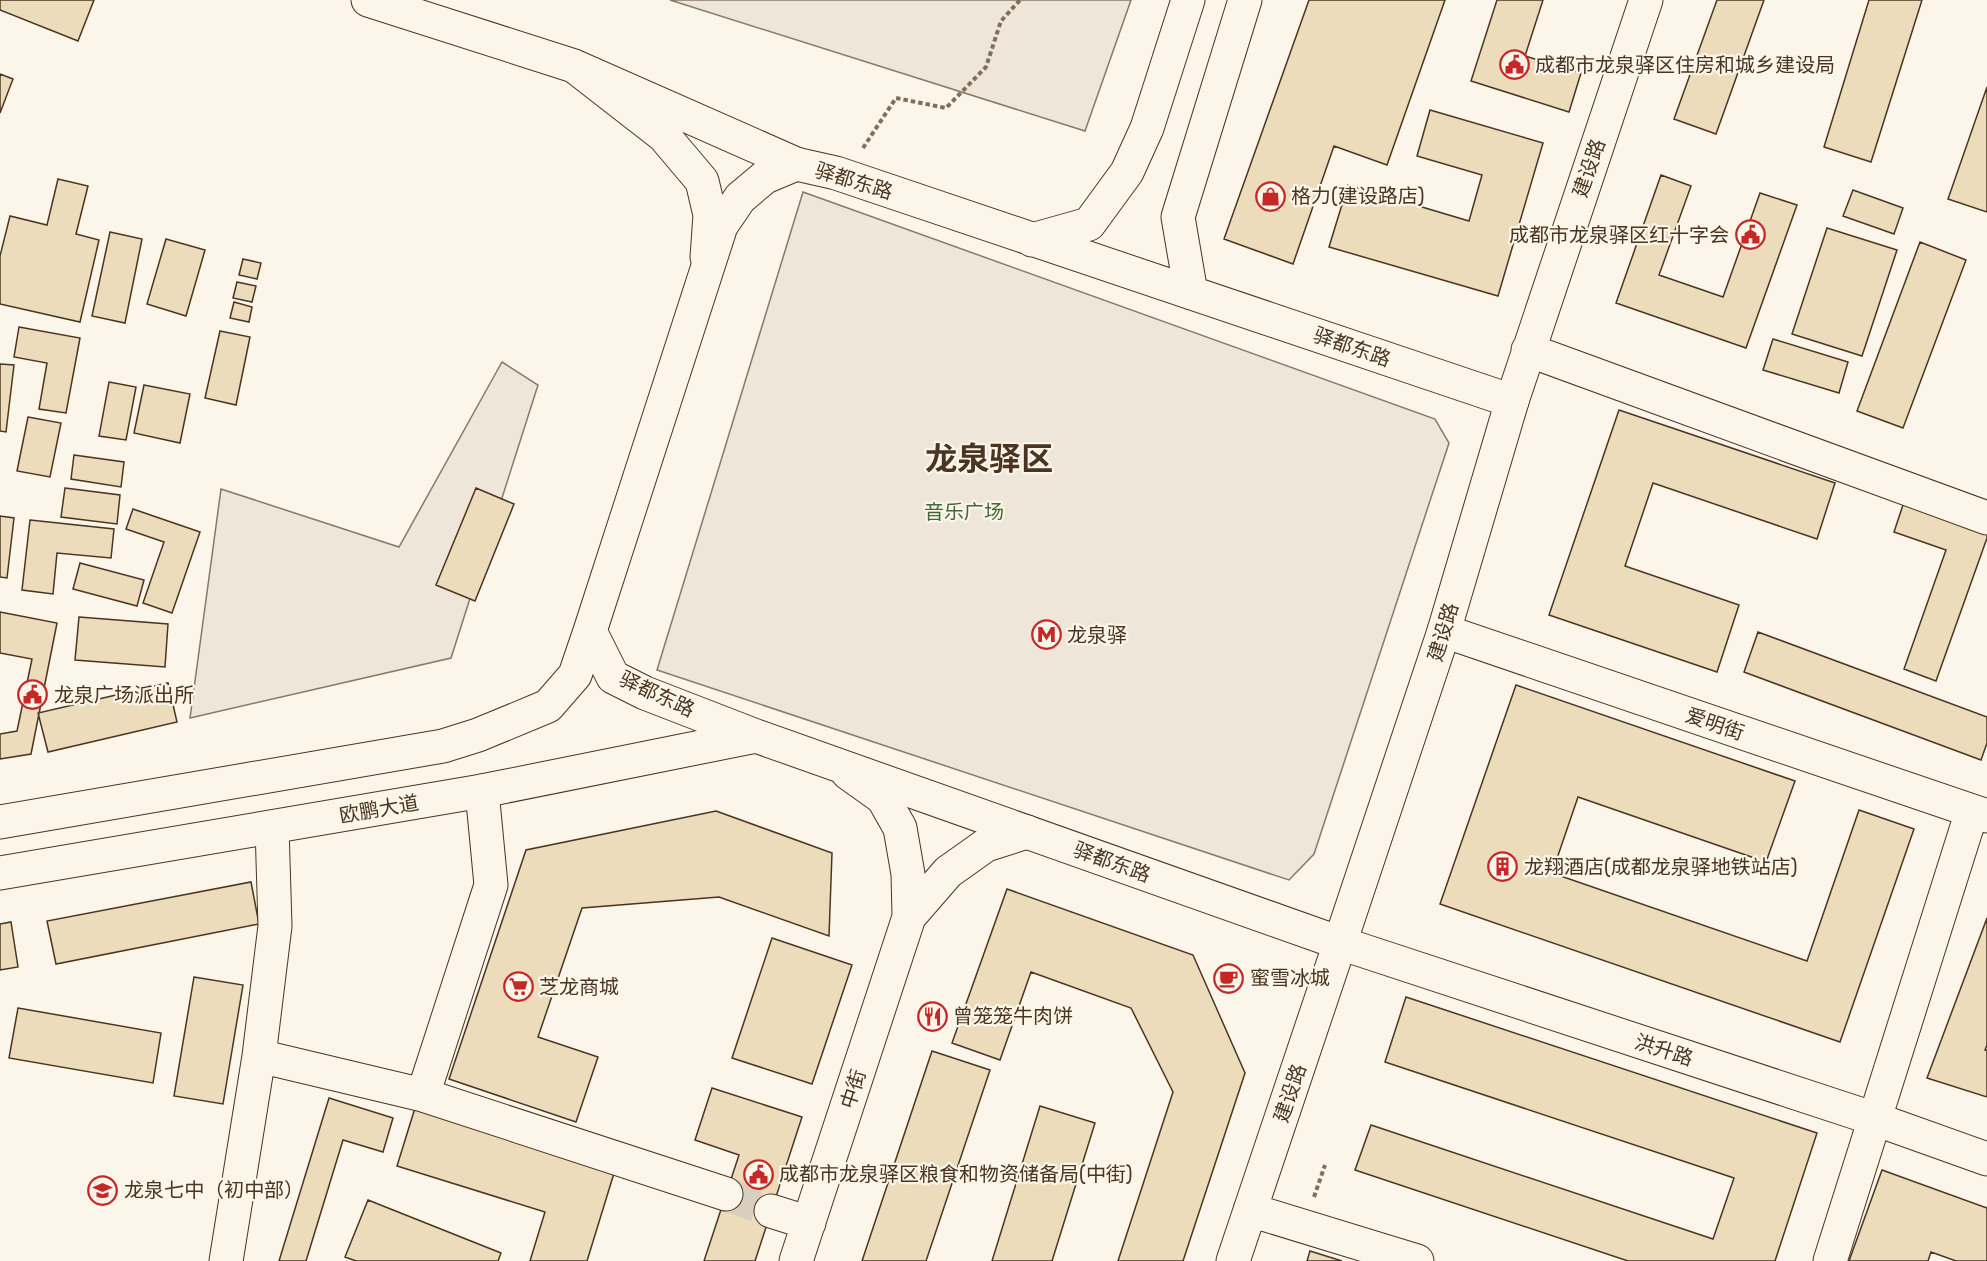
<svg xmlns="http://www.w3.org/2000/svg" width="1987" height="1261" font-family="Rubik,'Noto Sans SC',sans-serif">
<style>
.green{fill:#ede6d9;stroke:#887966;stroke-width:1.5}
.building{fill:#ecdcbc;stroke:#4a3520;stroke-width:1.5}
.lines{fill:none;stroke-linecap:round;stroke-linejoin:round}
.minor-tunnel{stroke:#d8cfc1;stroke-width:33;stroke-dasharray:33 16;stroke-linecap:butt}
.minor-casing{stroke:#4a3520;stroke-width:35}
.highway-casing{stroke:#4a3520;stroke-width:35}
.path{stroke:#7f6f5c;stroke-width:4;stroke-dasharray:4.5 3;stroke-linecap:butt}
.minor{stroke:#fbf6e9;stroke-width:33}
.highway{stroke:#fbf6e9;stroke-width:33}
.labels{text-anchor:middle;stroke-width:4.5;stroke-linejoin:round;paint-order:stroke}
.poi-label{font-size:20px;fill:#4a3520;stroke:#fbf6e9;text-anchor:start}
.street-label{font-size:20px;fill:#4a3520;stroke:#fbf6e9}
.park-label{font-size:20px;fill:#436837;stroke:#fbf6e9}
.town-label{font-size:32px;font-weight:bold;fill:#4a3520;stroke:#fbf6e9}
</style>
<rect width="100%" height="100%" fill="#fbf6e9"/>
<!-- green -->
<path class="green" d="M670 0H1131L1085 131Z
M803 192 1435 419 1449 443 1314 854 1289 880 657 670Z
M502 362 538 385 451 658 190 718 221 489 399 547Z"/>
<!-- building -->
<path class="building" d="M0 0H94L78 41 0 10Z
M1309 0H1445L1387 165 1334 146 1293 264 1224 239Z
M1497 0H1543L1525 56 1581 73 1569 112 1471 81Z
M1717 0H1764L1716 134 1674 119Z
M1869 0H1922L1871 162 1824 147Z
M0 74 13 79 0 113Z
M1987 87V212L1948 199Z
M1430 110 1543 143 1498 296 1329 247 1348 185 1469 221 1482 175 1417 156Z
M1661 175 1691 186 1659 275 1723 297 1760 193 1797 205 1746 348 1616 303Z
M58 179 88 186 76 234 99 240 80 322 0 304V256L10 216 47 225Z
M1853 190 1903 208 1894 234 1843 216Z
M1827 228 1897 250 1862 356 1792 334Z
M110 232 142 239 125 323 92 316Z
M166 239 205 250 186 316 147 304Z
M1920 242 1966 260 1903 428 1857 411Z
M243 259 261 263 257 279 239 275Z
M237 282 256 286 252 302 233 298Z
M234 302 252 307 249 322 230 318Z
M19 327 80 338 66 413 39 409 47 363 14 357Z
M220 331 250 337 236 405 205 398Z
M1773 339 1848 362 1839 393 1763 370Z
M0 364 14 365 6 432 0 431Z
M109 382 136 387 126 440 99 436Z
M144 385 190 394 180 443 134 433Z
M1619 410 1835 483 1817 539 1653 483 1625 566 1739 605 1717 672 1549 615Z
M28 417 61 423 50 477 17 471Z
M74 455 124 462 121 487 71 479Z
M65 488 120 495 117 524 61 517Z
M476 488 514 504 475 601 436 585Z
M1904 502 1987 532V538L1936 681 1904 669 1946 550 1894 532Z
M133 509 200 532 172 613 143 603 164 542 126 529Z
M0 516 14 518 7 578 0 577Z
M30 520 114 529 111 558 57 553 53 594 22 590Z
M80 563 144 580 137 606 73 589Z
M0 612 57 623 31 754 0 759V734L17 731 32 659 0 653Z
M79 617 168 624 165 667 75 660Z
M1758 632 1987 717V743L1981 760 1744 672Z
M168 683 177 722 48 752 38 713Z
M1516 685 1795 781 1766 862 1578 797 1552 873 1807 961 1859 810 1914 829 1840 1042 1440 904Z
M716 811 832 853 829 936 719 897 582 908 538 1037 598 1057 576 1122 449 1079 526 850Z
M251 882 259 924 56 964 47 921Z
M1007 889 1193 955 1245 1073 1183 1261H1118L1173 1092 1131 1008 1031 972 1000 1060 952 1043Z
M1987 918V1045L1985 1050H1987V1097L1927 1078Z
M11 922 18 967 0 970V924Z
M772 938 852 965 812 1084 732 1058Z
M194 977 243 985 223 1104 174 1096Z
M1406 997 1817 1133 1775 1261H1628L1355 1170 1371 1125 1713 1239 1734 1178 1385 1062Z
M18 1008 161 1033 153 1083 9 1058Z
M932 1051 990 1070 926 1261H862Z
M712 1088 802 1117 755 1261H704L739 1155 695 1140Z
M329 1098 393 1118 383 1152 343 1140 306 1261H279Z
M1040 1106 1095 1123 1052 1261H992Z
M415 1108 615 1170 587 1261H530L545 1212 397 1166Z
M1882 1170 1987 1208V1261H1956L1931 1252 1928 1261H1849Z
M368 1200 501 1253 498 1261H356L345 1257Z
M1310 1251 1342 1261H1307Z"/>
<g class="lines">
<!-- minor-tunnel -->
<path class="minor-tunnel" d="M726 1194 771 1211"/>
<defs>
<path id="minor" d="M368 0 574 66
M707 257 710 215 702 181 664 136 574 66 796 164
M1528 350 1987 518
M1512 401 1646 0
M1444 631 1987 816
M848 773 883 798 900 828 908 874 909 917 948 872 986 845 1027 832
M259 1056 423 1095 726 1194
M423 1095 491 885 482 791
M1250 1210 1417 1261
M771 1211 809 1223
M226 1261 259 1056 275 926 272 827
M796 1261 909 917
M1233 1261 1340 943 1875 1119 1987 1159
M1830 1261 1972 811"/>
<path id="highway" d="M796 164 836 173 1512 401 1444 631 1340 943 756 736 645 693 613 677 590 631 721 226 740 198 765 177Z
M1032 240 1089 224 1127 172 1147 128 1188 0
M1191 293 1178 217 1245 0
M0 822 443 746 478 735 548 706 575 675 590 631
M0 873 482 791 756 736"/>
</defs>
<!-- minor casing -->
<use href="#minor" class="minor-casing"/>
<!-- highway casing -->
<use href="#highway" class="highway-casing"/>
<!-- path -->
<path class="path" d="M863 148 896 98 946 108 986 67 1001 21 1020 0
M1314 1197 1325 1165"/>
<!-- minor -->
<use href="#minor" class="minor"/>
<!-- highway -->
<use href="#highway" class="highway"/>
</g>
<!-- icons -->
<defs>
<symbol id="civic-ring" viewBox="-11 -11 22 22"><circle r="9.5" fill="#fbf6e9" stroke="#c62828" stroke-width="1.5"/><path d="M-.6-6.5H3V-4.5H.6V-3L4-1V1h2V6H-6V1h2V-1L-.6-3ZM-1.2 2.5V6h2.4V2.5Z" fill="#c62828"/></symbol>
<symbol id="shop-ring" viewBox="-11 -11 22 22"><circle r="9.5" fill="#fbf6e9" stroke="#c62828" stroke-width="1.5"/><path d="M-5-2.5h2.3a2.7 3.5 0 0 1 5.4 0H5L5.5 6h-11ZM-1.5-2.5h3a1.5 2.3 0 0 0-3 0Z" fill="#c62828"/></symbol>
<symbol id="metro-ring" viewBox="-11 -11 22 22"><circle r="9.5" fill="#fbf6e9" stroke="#c62828" stroke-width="1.5"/><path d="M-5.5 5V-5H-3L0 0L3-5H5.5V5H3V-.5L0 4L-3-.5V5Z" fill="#c62828"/></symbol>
<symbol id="building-ring" viewBox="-11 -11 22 22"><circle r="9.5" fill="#fbf6e9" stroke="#c62828" stroke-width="1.5"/><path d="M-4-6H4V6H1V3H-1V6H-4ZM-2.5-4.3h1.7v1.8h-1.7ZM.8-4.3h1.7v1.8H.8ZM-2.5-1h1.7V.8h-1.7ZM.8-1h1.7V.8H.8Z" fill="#c62828"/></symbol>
<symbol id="cafe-ring" viewBox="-11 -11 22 22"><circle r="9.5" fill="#fbf6e9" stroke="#c62828" stroke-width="1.5"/><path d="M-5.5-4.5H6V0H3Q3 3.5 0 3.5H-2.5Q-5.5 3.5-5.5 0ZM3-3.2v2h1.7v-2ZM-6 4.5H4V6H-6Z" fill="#c62828"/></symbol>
<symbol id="supermarket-ring" viewBox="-11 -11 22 22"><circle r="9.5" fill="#fbf6e9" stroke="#c62828" stroke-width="1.5"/><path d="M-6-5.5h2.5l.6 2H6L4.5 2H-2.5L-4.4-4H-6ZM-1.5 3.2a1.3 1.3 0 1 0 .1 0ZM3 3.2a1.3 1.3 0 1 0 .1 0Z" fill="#c62828"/></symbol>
<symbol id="restaurant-ring" viewBox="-11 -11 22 22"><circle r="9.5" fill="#fbf6e9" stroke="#c62828" stroke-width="1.5"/><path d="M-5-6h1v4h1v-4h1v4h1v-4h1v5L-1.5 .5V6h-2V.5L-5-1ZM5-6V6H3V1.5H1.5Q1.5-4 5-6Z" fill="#c62828"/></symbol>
<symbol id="school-ring" viewBox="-11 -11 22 22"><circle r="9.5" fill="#fbf6e9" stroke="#c62828" stroke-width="1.5"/><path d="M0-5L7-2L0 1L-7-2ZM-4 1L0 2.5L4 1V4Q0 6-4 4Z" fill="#c62828"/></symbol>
</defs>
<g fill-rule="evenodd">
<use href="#civic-ring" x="1498" y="48" width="33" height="33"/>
<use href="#shop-ring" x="1254" y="180" width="33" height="33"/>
<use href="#civic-ring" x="1734" y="218" width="33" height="33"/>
<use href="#metro-ring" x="1030" y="618" width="33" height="33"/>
<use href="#civic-ring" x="16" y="678" width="33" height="33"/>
<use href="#building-ring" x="1486" y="850" width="33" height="33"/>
<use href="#cafe-ring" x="1212" y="962" width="33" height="33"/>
<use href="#supermarket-ring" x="502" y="970" width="33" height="33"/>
<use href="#restaurant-ring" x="916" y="1000" width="33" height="33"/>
<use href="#civic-ring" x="742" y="1158" width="33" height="33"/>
<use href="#school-ring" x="86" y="1174" width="33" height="33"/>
</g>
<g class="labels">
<!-- poi labels -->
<g class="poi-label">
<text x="1535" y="72">成都市龙泉驿区住房和城乡建设局</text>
<text x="1291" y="203">格力(建设路店)</text>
<text x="1729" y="242" text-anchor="end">成都市龙泉驿区红十字会</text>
<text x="1067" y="642">龙泉驿</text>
<text x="54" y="702">龙泉广场派出所</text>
<text x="1524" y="874">龙翔酒店(成都龙泉驿地铁站店)</text>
<text x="1250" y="985">蜜雪冰城</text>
<text x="539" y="994">芝龙商城</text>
<text x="953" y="1023">曾笼笼牛肉饼</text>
<text x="779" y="1181">成都市龙泉驿区粮食和物资储备局(中街)</text>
<text x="124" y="1197">龙泉七中（初中部）</text>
</g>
<!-- street labels -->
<g class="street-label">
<text transform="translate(1589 168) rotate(-71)" y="7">建设路</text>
<text transform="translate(854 181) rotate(17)" y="7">驿都东路</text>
<text transform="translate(1352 347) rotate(19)" y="7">驿都东路</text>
<text transform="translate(1443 632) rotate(-73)" y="7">建设路</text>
<text transform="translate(657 694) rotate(25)" y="7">驿都东路</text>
<text transform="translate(1715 724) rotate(19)" y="7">爱明街</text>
<text transform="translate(379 809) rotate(-10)" y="7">欧鹏大道</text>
<text transform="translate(1112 862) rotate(20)" y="7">驿都东路</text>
<text transform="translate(1664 1050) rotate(18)" y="7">洪升路</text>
<text transform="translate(853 1089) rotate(-72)" y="7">中街</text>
<text transform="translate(1290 1093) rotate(-71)" y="7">建设路</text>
</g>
<!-- park labels -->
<g class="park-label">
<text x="964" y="519">音乐广场</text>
</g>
<!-- town labels -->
<g class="town-label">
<text x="989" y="470">龙泉驿区</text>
</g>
</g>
</svg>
